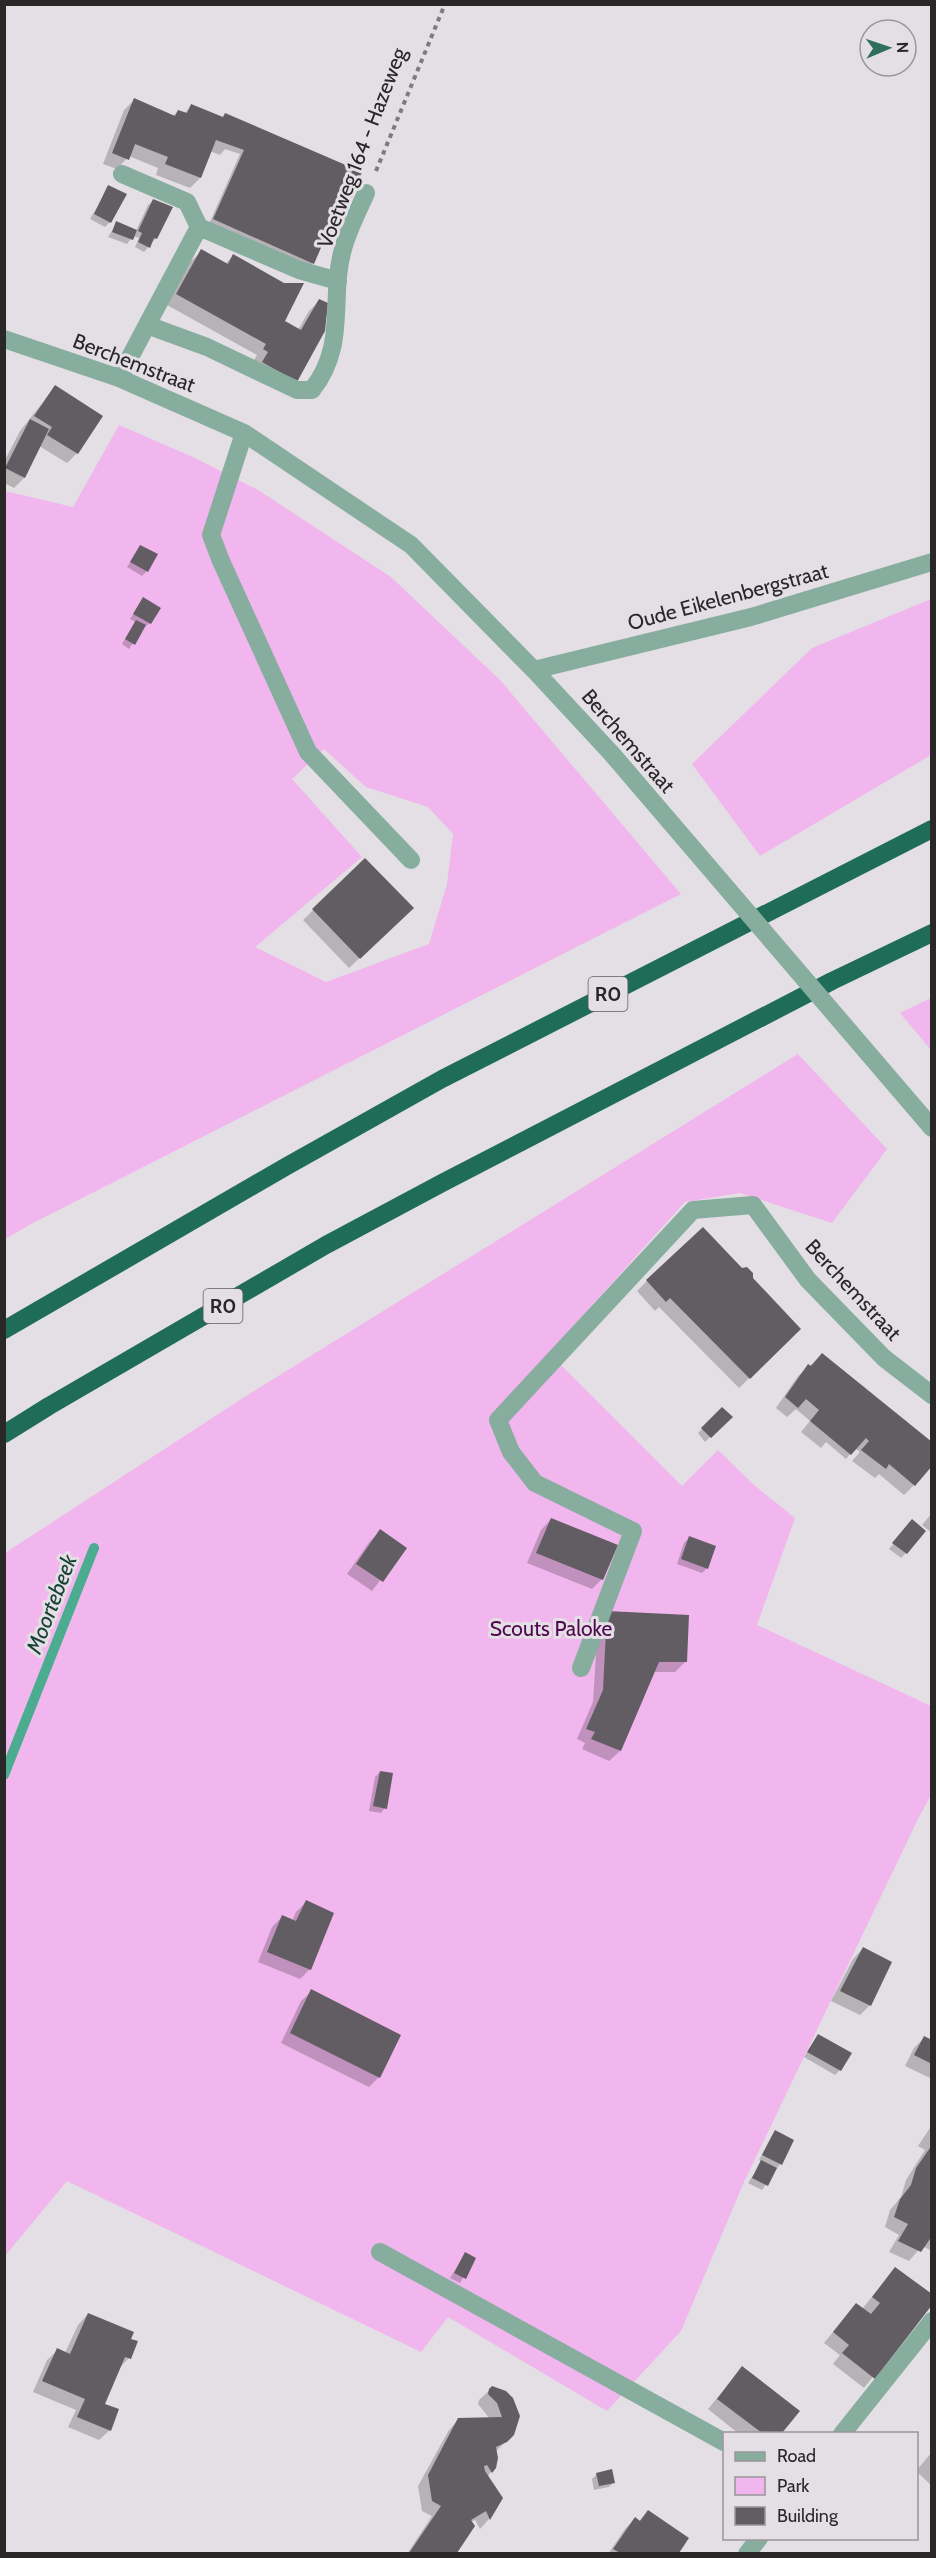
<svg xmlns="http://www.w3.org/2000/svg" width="936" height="2558" font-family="Cabin,sans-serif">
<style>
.green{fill:#f1b6ed;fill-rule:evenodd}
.shadow{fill:#0003}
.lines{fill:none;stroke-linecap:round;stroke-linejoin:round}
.stream{stroke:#4bac90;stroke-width:10}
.building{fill:#625d62}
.path{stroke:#7e7b7d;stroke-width:4;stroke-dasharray:4.5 4.5;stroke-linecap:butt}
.minor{stroke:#87ad9f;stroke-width:18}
.highway{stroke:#1f6c58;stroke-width:18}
.minor-bridge{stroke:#87ad9f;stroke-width:18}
.labels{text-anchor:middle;stroke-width:6;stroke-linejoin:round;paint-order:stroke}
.shield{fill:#e4dfe4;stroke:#615e60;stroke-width:1.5}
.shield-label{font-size:20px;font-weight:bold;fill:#292728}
.street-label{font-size:21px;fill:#292728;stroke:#e4dfe4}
.park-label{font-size:21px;fill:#500750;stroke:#e4dfe4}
.water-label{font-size:22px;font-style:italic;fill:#174235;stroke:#e4dfe4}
</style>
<rect width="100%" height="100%" fill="#e4dfe4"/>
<!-- green -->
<path class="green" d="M119 425 195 458 258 490 391 577 500 680 681 894 33 1223 5 1239V491L73 507ZM324 749 366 787 428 807 453 834 447 884 429 944 326 982 255 947 362 857 292 779Z
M931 599V755L760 856 692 764 812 648Z
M931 998V1050L900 1013Z
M798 1054 887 1149 832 1223 740 1193 685 1202 549 1353 682 1486 718 1450 754 1485 795 1518 757 1625 931 1706V1795L918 1819 744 2182 681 2331 607 2411 448 2317 421 2352 67 2181 5 2256V1553L246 1396Z"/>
<!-- shadow -->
<path class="shadow" d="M134 100 173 116 178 111 184 114 191 106 222 118 225 115 351 197 346 202 340 199 313 263 308 268 209 224 240 154 225 149 220 155 210 151 200 178 190 188 156 175 158 168 129 156 117 169 103 164 124 110Z
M109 187 110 222 105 227 90 219Z
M153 201 156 238 144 252 135 247 139 238 133 236 127 244 108 237 117 223 136 231 148 205Z
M202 251 225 264 233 256 283 321 298 330 309 311 319 301 295 381 254 360 257 355 167 305 191 261Z
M55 387 77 453 67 463 39 446 24 478 14 488 4 483V462L20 431Z
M140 547 147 571 142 576 127 567Z
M143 599 150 623 144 627 129 649 122 644 135 622 130 619Z
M365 860 412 908 349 968 303 920Z
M751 1279 799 1329 739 1388 659 1307 655 1311 637 1291 647 1281Z
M822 1355 914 1485 904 1495 879 1474 875 1478 852 1461 860 1452 855 1448 846 1459 826 1442 821 1448 801 1432 810 1421 796 1409 787 1417 776 1408 798 1376Z
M722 1409 731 1417 705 1442 698 1433Z
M932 1513V1533L922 1525Z
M551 1519 602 1579 592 1589 527 1563 541 1530Z
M908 1526 906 1553 901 1558 889 1549Z
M381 1531 405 1548 372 1591 347 1574 370 1541Z
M689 1538 707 1568 702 1573 677 1564 684 1543Z
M598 1623 685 1662 675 1672H653L620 1751 609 1761 582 1749 585 1743 577 1739 593 1702Z
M380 1772 385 1808 381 1813 369 1811 375 1777Z
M306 1902 310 1969 300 1979 258 1962 272 1927 282 1917 292 1921 296 1912Z
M863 1948 870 2005 860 2015 831 2001 853 1959Z
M312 1991 379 2077 369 2087 281 2043 301 2001Z
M818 2036 840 2070 835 2075 804 2057Z
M924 2038 932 2042V2079L905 2066 914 2048Z
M932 2125V2251L922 2246 909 2261 889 2252 899 2235 885 2227 890 2210 901 2197 906 2180 925 2150 918 2146Z
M775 2132 780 2164 762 2190 748 2183 762 2162 759 2160 771 2137Z
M465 2254 474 2259 460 2283 450 2278Z
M895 2269 932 2302 864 2388 833 2364 840 2355 824 2343 847 2315 862 2309Z
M88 2314 129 2340V2358L118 2369 103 2405 110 2430 99 2440 68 2427 76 2410 33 2392 47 2360 58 2350 65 2353 78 2325Z
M742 2368 797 2411 780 2434H739L708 2409Z
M492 2388 513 2434 495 2452 494 2468 487 2477 501 2498 489 2519 480 2529 475 2520 471 2522 473 2526 456 2554H407L432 2516 422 2511 418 2486 449 2430 459 2419H490L478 2404 479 2400Z
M932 2452V2486L916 2471Z
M597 2474 614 2482 609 2487 594 2490 592 2479Z
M648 2512 687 2538 677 2554H608L625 2529 635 2519 638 2522Z"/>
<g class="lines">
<!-- stream -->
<path class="stream" d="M4 1775 94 1548"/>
</g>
<!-- building -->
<path class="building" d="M134 98 175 116 178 110 187 113 191 104 223 117 225 113 362 172 352 198 344 194 314 264 213 219 244 150 216 140 201 178 165 164 168 157 135 144 129 160 112 153Z
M108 185 127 194 111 223 94 214Z
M153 199 173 207 157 239 154 238 150 248 138 242 142 233 138 231Z
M116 221 137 230 133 240 112 232Z
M201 249 228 264 233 254 284 283H304L285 321 301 330 319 299 328 303 325 331 297 382 262 362 268 352 263 349 266 344 176 294Z
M55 385 103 416 78 454 47 435 52 427 34 416Z
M30 419 49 429 25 478 5 468Z
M140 545 158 554 148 572 130 562Z
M143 597 161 608 151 624 133 614Z
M136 620 146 625 135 645 125 639Z
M365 858 414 908 360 959 312 909Z
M703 1227 742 1268 747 1267 753 1273V1278L801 1329 750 1379 670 1298 666 1302 646 1280Z
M822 1353 932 1442V1466L915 1486 889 1464 886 1469 861 1450 869 1441 866 1438 851 1455 810 1421 819 1410 806 1399 798 1408 785 1397 808 1364 811 1366Z
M722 1407 733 1417 711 1438 701 1428Z
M551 1518 618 1545 603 1580 536 1553Z
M912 1519 926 1531 907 1554 892 1543Z
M380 1529 407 1548 383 1582 356 1564Z
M689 1536 716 1546 708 1569 681 1559Z
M607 1611 689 1615 687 1662H659L621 1751 591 1739 595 1732 586 1729 603 1690Z
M380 1771 393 1773 387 1809 373 1806Z
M306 1900 334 1913 311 1970 267 1952 282 1915 296 1921Z
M863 1947 892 1962 871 2006 840 1991Z
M311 1989 401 2035 380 2078 290 2033Z
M818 2034 852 2053 841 2071 807 2052Z
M924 2036 932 2040V2064L914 2055Z
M775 2130 794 2140 782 2165 762 2155Z
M932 2145V2236L921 2252 898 2241 908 2224 894 2217 900 2199 911 2185 916 2168Z
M761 2160 777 2168 768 2186 752 2178Z
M465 2252 476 2258 466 2279 454 2273Z
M895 2267 932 2294V2305L875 2379 842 2353 849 2345 833 2332 856 2303 871 2314 880 2303 872 2297Z
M88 2313 134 2332 131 2339 138 2341 131 2359 125 2357 105 2404 119 2409 111 2431 77 2417 85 2399 42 2381 57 2348 70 2354Z
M742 2366 800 2411 782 2433H762L717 2399Z
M492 2386 506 2391 513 2398 520 2416 514 2435 507 2442 496 2447 498 2458 496 2468 492 2473 487 2465 484 2466 485 2471 503 2498 490 2520 486 2511 471 2520 475 2526 457 2553H409L441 2506 432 2501 428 2475 458 2418 502 2417 497 2403 488 2394 489 2389Z
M612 2469 615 2483 599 2486 596 2473Z
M648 2510 689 2538 679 2553H620L613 2549 635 2517 640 2521Z"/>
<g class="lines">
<!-- path -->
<path class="path" d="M376 171 445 4"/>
<!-- minor -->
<path class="minor" d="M122 174 187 202 199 227
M147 325 199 227 299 270 338 281
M4 339 119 378 244 433 411 545 534 670 612 754
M119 378 147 325 207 347 297 390H312C348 344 329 298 343 249 348 230 358 211 366 193
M244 433 211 535 221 561 308 752 411 860
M534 670 751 617 932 562
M581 1668 633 1531 535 1483 511 1452 498 1420 693 1210 753 1205 808 1280 884 1358 932 1395
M380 2252 724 2442
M842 2434 932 2321
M747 2554 759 2538"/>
<!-- highway -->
<path class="highway" d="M4 1330 287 1166 442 1079 932 829
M4 1434 49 1406 326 1245 444 1182 832 981 932 933"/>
<!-- minor-bridge -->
<path class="minor-bridge" d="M612 754 932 1128"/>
</g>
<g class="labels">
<!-- shield labels -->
<g class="shield">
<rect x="588.5" y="977" width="39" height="34" rx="4.5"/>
<rect x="203.5" y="1289" width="39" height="34" rx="4.5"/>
</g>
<g class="shield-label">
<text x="608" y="1001">R0</text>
<text x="223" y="1313">R0</text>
</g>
<!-- street labels -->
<g class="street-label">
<text transform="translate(362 148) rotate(-69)" y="7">Voetweg 164 - Hazeweg</text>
<text transform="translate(134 363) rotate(21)" y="7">Berchemstraat</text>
<text transform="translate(728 597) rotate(-15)" y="7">Oude Eikelenbergstraat</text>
<text transform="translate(628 741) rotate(49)" y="7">Berchemstraat</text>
<text transform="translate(853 1290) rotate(47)" y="7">Berchemstraat</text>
</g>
<!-- park labels -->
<g class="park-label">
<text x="551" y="1636">Scouts Paloke</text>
</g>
<!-- water labels -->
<g class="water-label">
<text transform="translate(51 1604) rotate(-69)" y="8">Moortebeek</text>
</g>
</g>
<!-- border -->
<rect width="936" height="2558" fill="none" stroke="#292728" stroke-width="12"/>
<!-- legend -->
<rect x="723" y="2432" width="195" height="108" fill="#e4dfe4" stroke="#999599" stroke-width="1.5"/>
<rect x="735" y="2452" width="30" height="9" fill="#87ad9f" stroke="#999599" stroke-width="1.5"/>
<text x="777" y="2462" font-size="18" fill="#292728">Road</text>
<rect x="735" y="2477" width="30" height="18" fill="#f1b6ed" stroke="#999599" stroke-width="1.5"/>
<text x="777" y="2492" font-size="18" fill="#292728">Park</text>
<rect x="735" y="2507" width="30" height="18" fill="#625d62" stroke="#999599" stroke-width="1.5"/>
<text x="777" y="2522" font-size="18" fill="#292728">Building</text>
<!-- north arrow -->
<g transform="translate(888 48) rotate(88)"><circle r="28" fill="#e4dfe4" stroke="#999599" stroke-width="1.5"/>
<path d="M0-4.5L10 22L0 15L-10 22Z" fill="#2f6e5c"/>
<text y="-9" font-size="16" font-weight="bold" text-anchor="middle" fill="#292728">N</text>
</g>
</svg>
